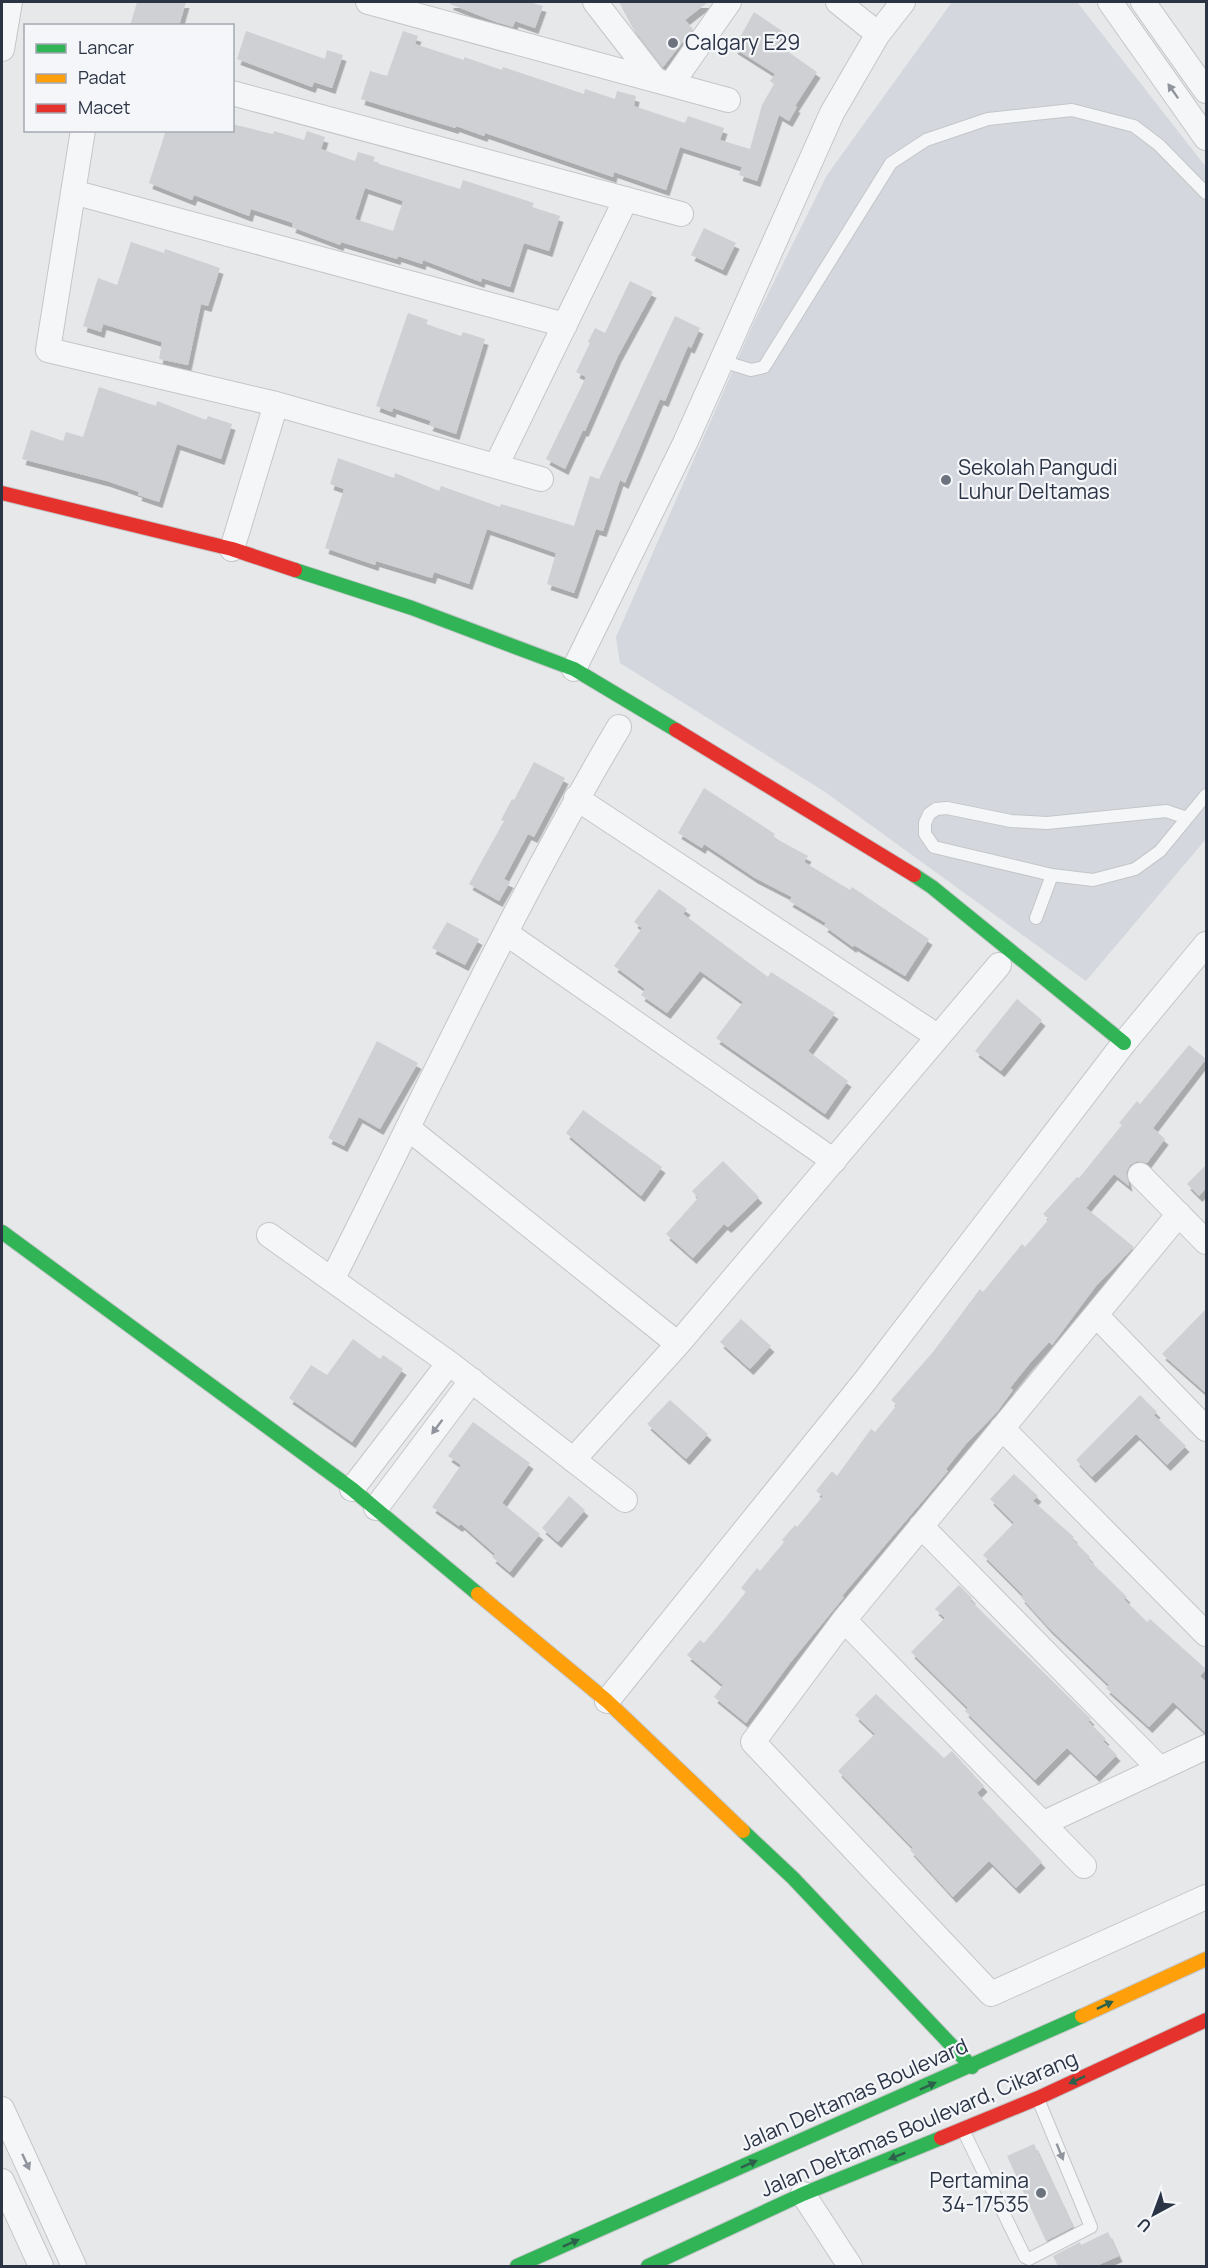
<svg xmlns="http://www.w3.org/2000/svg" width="1208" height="2268" font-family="Manrope,sans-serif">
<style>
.built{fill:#d4d7dd}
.building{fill:#ced0d3;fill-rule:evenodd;filter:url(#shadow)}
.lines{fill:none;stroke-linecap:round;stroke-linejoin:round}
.lane-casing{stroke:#c4c6c8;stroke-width:14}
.street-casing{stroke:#c4c6c8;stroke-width:26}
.fast-casing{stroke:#c4c6c8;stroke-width:16}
.slow-casing{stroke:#c4c6c8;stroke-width:16}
.jam-casing{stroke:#c4c6c8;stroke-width:16}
.lane{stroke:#f5f6f7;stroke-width:12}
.street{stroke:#f5f6f7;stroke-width:24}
.fast{stroke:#30b455;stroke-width:14}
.slow{stroke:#ff9f0a;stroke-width:14}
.jam{stroke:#e5322d;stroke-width:14}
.oneway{fill:#90959e}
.oneway2{fill:#2d614b}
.poi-dot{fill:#6c737f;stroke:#f4f6f9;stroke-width:2}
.labels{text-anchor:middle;stroke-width:4.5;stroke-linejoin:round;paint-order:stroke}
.poi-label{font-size:21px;fill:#2b3445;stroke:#f4f6f9;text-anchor:start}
.street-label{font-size:21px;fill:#2b3445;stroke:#f4f6f9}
</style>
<defs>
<filter id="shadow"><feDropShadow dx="3.5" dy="6" stdDeviation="0" flood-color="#0004"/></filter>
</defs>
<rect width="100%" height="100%" fill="#e6e8ea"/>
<!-- built -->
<path class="built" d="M952 2H1077L1206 167V839L1086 981 825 792 620 663 616 637 754 322 827 175Z"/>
<!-- building -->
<path class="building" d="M137 2H186L179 26H130Z
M450 2H529L543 6 535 28 515 21 513 27 496 22 450 4Z
M619 2H708L685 20 693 29 663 67 633 28Z
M754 12 785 33 777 44 817 72 795 106 797 107 789 121 779 115 757 181 739 175 742 167 680 147 666 190 614 172 613 177 485 133 484 136 456 126 455 128 361 99 370 71 387 76 403 31 418 36 415 44 464 60V57L502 70 503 67 584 94 585 89 615 99 617 91 636 96 634 106 685 123 688 116 724 128 720 140 750 149 762 105 774 84 770 81 775 74 734 48Z
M246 31 325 59 327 50 343 55 332 88 314 82 312 87 237 59Z
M232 124 273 134 274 131 304 140 307 131 325 137 321 149 355 161 358 152 375 157 373 162 460 189 463 180 534 203 532 207 560 216 549 251 524 243 510 287 482 278 481 282 423 260 422 264 398 256 397 259 341 242 340 245 292 227 293 223 251 209 249 216 194 195 192 200 149 183 166 130H232ZM365 188 403 201 393 231 355 219Z
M704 228 736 243 723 270 691 255Z
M131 242 164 253 165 249 220 268 208 306 201 304 188 365 159 359 162 342 103 324 101 332 83 326 98 278 117 285Z
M630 281 653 292 618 356 585 431 583 430 565 469 546 459 586 377 576 372 590 343 588 342 595 328 605 333Z
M408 313 428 320 426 324 461 336 463 332 485 339 456 434 429 425 431 421 393 408 392 412 376 406Z
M675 316 700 328 691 348 688 346 665 401 660 399 625 483 620 480 603 531 596 529 574 593 547 584 556 553 487 529 469 584 434 572 432 578 376 561 375 565 325 548 344 489 330 484 338 458 394 478 395 473 439 491 441 486 500 507 501 504 574 526 590 476 599 479Z
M99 387 156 406 157 401 206 420 208 416 232 424 221 459 177 444 159 502 138 495 139 492 107 481 22 459 31 430 63 441 66 432 83 437Z
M534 762 565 778 534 837 528 834 504 879 510 882 499 901 469 884 504 821 501 820 512 799 514 800Z
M704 788 775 834 773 837 808 856 804 862 850 890 852 887 929 939 905 976 854 945 853 947 824 926 826 923 789 901 792 897 755 878 704 844 702 848 678 833Z
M659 889 687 909 683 914 768 977 771 972 835 1013 808 1051 848 1081 825 1114 716 1038 743 1002 700 971 667 1013 641 995 645 989 614 966 642 928 634 922Z
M447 922 479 939 465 965 432 948Z
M1017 999 1042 1020 1001 1071 975 1051Z
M377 1041 418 1063 380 1129 359 1117 344 1146 328 1138Z
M1189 1045 1206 1059 1153 1128 1165 1139 1147 1163 1137 1161 1130 1165 1126 1172 1129 1186 1114 1174 1086 1208 1134 1247 1096 1286 1052 1345 1049 1342 1030 1363 1010 1388 1013 1390 997 1412 966 1444 946 1469 948 1471 842 1596 844 1597 790 1663 746 1723 714 1697 723 1685 687 1655 700 1640 704 1643 725 1618 746 1592 741 1588 757 1568 760 1571 784 1542 782 1540 795 1525 797 1527 823 1496 816 1491 832 1471 837 1476 871 1429 875 1432 897 1405 891 1400 933 1352 980 1289 983 1292 1022 1244 1025 1247 1049 1219 1043 1214 1077 1177 1079 1178 1122 1125 1119 1123 1137 1101 1140 1104Z
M583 1110 662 1167 641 1196 566 1133Z
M723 1161 759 1197 728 1227 724 1224 693 1258 666 1234 698 1198 692 1191Z
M1206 1165V1188L1199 1196 1187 1184Z
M1206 1309V1393L1162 1354Z
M741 1319 771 1346 750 1369 720 1342Z
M353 1339 380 1359 383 1355 403 1369 352 1442 289 1398 311 1365 327 1375Z
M1140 1395 1157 1412 1154 1415 1186 1446 1167 1465 1136 1434 1092 1477 1076 1460Z
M670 1400 708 1434 686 1459 647 1424Z
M473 1422 530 1463 502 1503 540 1534 510 1572 492 1557 495 1554 461 1524 459 1526 432 1507 461 1465 448 1456Z
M1014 1474 1038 1496 1033 1501 1074 1537 1072 1539 1090 1557 1088 1559 1127 1597 1124 1599 1147 1622 1150 1619 1206 1669 1200 1676 1206 1682V1733L1173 1702 1149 1727 1106 1688 1109 1685 1049 1628 1021 1597 1023 1595 983 1555 1014 1523 990 1499Z
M569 1496 585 1510 558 1542 542 1528Z
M959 1585 972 1598 970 1600 1091 1719 1088 1721 1106 1739 1103 1741 1117 1755 1096 1776 1067 1748 1035 1780 965 1711 968 1708 911 1652 945 1618 935 1609Z
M876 1694 944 1758 952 1751 984 1786 977 1793 1042 1862 1016 1888 989 1861 953 1897 910 1850 913 1848 838 1771 875 1734 855 1715Z
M1034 2144 1073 2227 1046 2241 1007 2156Z
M1108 2232 1119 2256 1096 2266H1058L1053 2256 1080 2242 1081 2245Z"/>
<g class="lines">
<defs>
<path id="lane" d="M722 361 751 370 764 367 891 163 926 140 988 119 1072 110 1134 126 1159 145 1206 193
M1187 818 1166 811 1047 823 1011 821 947 808 936 809 929 814 925 823V834L934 847 1052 875 1093 880 1135 869 1160 851 1206 795
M1036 918 1052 875
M963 2130 1025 2257 1029 2259 1091 2227 1038 2099"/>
<path id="street" d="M368 2 728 100
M595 2 654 78
M838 2 878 34
M1110 2 1206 138
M1143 2 1206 91
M2 49 10 2
M672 83 729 2
M232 93 681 214
M83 130 48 350 276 404 541 479
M73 192 565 325
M496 466 626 199
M232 549 276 404
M574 669 685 443 832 113 878 34 903 2
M576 798 937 1036
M506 933 834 1161
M409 1129 678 1344
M1140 1175 1206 1242
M1179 1214 844 1620 753 1742 991 1994 1206 1897
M269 1235 449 1363 625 1500
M333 1278C426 1094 513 905 619 727
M1096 1315 1206 1429
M1002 1428 1206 1634
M573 1460 678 1344 999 965
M352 1489 449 1363
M376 1508 472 1380
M921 1526 1160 1769
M844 1620 1084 1866
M607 1701 865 1381 1124 1043 1206 944
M1044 1823 1206 1747
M2 2109 74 2266
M2 2181 41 2266
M803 2194 850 2266"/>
<path id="fast" d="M295 570 412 608 574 669 676 730
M914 875 932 887 1124 1043
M2 1232 352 1489 478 1594
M743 1831 793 1878 972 2067
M517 2266 1082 2016
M648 2266 803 2194 941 2138"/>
<path id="slow" d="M478 1594 607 1701 743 1831
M1082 2016 1206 1959"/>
<path id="jam" d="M2 493 232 549 295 570
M676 730 914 875
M941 2138 1038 2098 1206 2020"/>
</defs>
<!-- lane casing -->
<use href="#lane" class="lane-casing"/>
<!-- street casing -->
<use href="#street" class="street-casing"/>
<!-- fast casing -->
<use href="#fast" class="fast-casing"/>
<!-- slow casing -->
<use href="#slow" class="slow-casing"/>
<!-- jam casing -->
<use href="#jam" class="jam-casing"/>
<!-- lane -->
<use href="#lane" class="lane"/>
<!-- street -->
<use href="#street" class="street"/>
<!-- fast -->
<use href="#fast" class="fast"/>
<!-- slow -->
<use href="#slow" class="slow"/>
<!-- jam -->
<use href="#jam" class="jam"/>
</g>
<!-- one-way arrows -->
<defs><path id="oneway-solid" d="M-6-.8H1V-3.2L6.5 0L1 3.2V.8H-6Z" transform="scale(1.5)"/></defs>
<g class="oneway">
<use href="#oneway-solid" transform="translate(1173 91) rotate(-125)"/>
<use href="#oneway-solid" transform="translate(437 1427) rotate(127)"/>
<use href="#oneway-solid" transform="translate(1060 2152) rotate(68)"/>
<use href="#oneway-solid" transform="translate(26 2162) rotate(65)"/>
</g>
<g class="oneway2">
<use href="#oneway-solid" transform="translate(1105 2005) rotate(-25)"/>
<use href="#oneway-solid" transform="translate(1077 2080) rotate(155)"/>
<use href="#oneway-solid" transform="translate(928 2086) rotate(-24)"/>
<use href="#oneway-solid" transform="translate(897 2156) rotate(158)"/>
<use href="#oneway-solid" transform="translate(749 2164) rotate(-24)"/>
<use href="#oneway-solid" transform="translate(571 2243) rotate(-24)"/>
</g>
<!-- markers -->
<g class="poi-dot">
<circle cx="673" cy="43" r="6"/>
<circle cx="946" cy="480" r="6"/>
<circle cx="1041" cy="2193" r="6"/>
</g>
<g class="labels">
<!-- poi labels -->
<g class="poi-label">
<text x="685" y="50">Calgary E29</text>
<text x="958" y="475">Sekolah Pangudi<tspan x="958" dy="24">Luhur Deltamas</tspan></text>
<text x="1029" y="2188" text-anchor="end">Pertamina<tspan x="1029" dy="24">34-17535</tspan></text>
</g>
<!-- street labels -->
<g class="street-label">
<text transform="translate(854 2095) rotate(-24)" y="7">Jalan Deltamas Boulevard</text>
<text transform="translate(919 2124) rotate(-23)" y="7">Jalan Deltamas Boulevard, Cikarang</text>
</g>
</g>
<!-- border -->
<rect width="1208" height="2268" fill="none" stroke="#2b3445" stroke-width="6"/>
<!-- legend -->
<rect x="24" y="24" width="210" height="108" fill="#f4f6f9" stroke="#a4a8b1" stroke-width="1.5"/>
<rect x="36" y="44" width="30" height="9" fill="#30b455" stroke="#a4a8b1" stroke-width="1.5"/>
<text x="78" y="54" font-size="18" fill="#2b3445">Lancar</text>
<rect x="36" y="74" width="30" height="9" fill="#ff9f0a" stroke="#a4a8b1" stroke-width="1.5"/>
<text x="78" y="84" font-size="18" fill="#2b3445">Padat</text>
<rect x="36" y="104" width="30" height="9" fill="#e5322d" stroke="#a4a8b1" stroke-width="1.5"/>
<text x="78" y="114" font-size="18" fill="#2b3445">Macet</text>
<!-- north arrow -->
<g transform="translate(1154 2214) rotate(221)" stroke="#f4f6f9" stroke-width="4.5" paint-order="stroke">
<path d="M0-4.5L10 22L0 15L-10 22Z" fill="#2b3445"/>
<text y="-9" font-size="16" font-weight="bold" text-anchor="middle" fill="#2b3445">U</text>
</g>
</svg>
